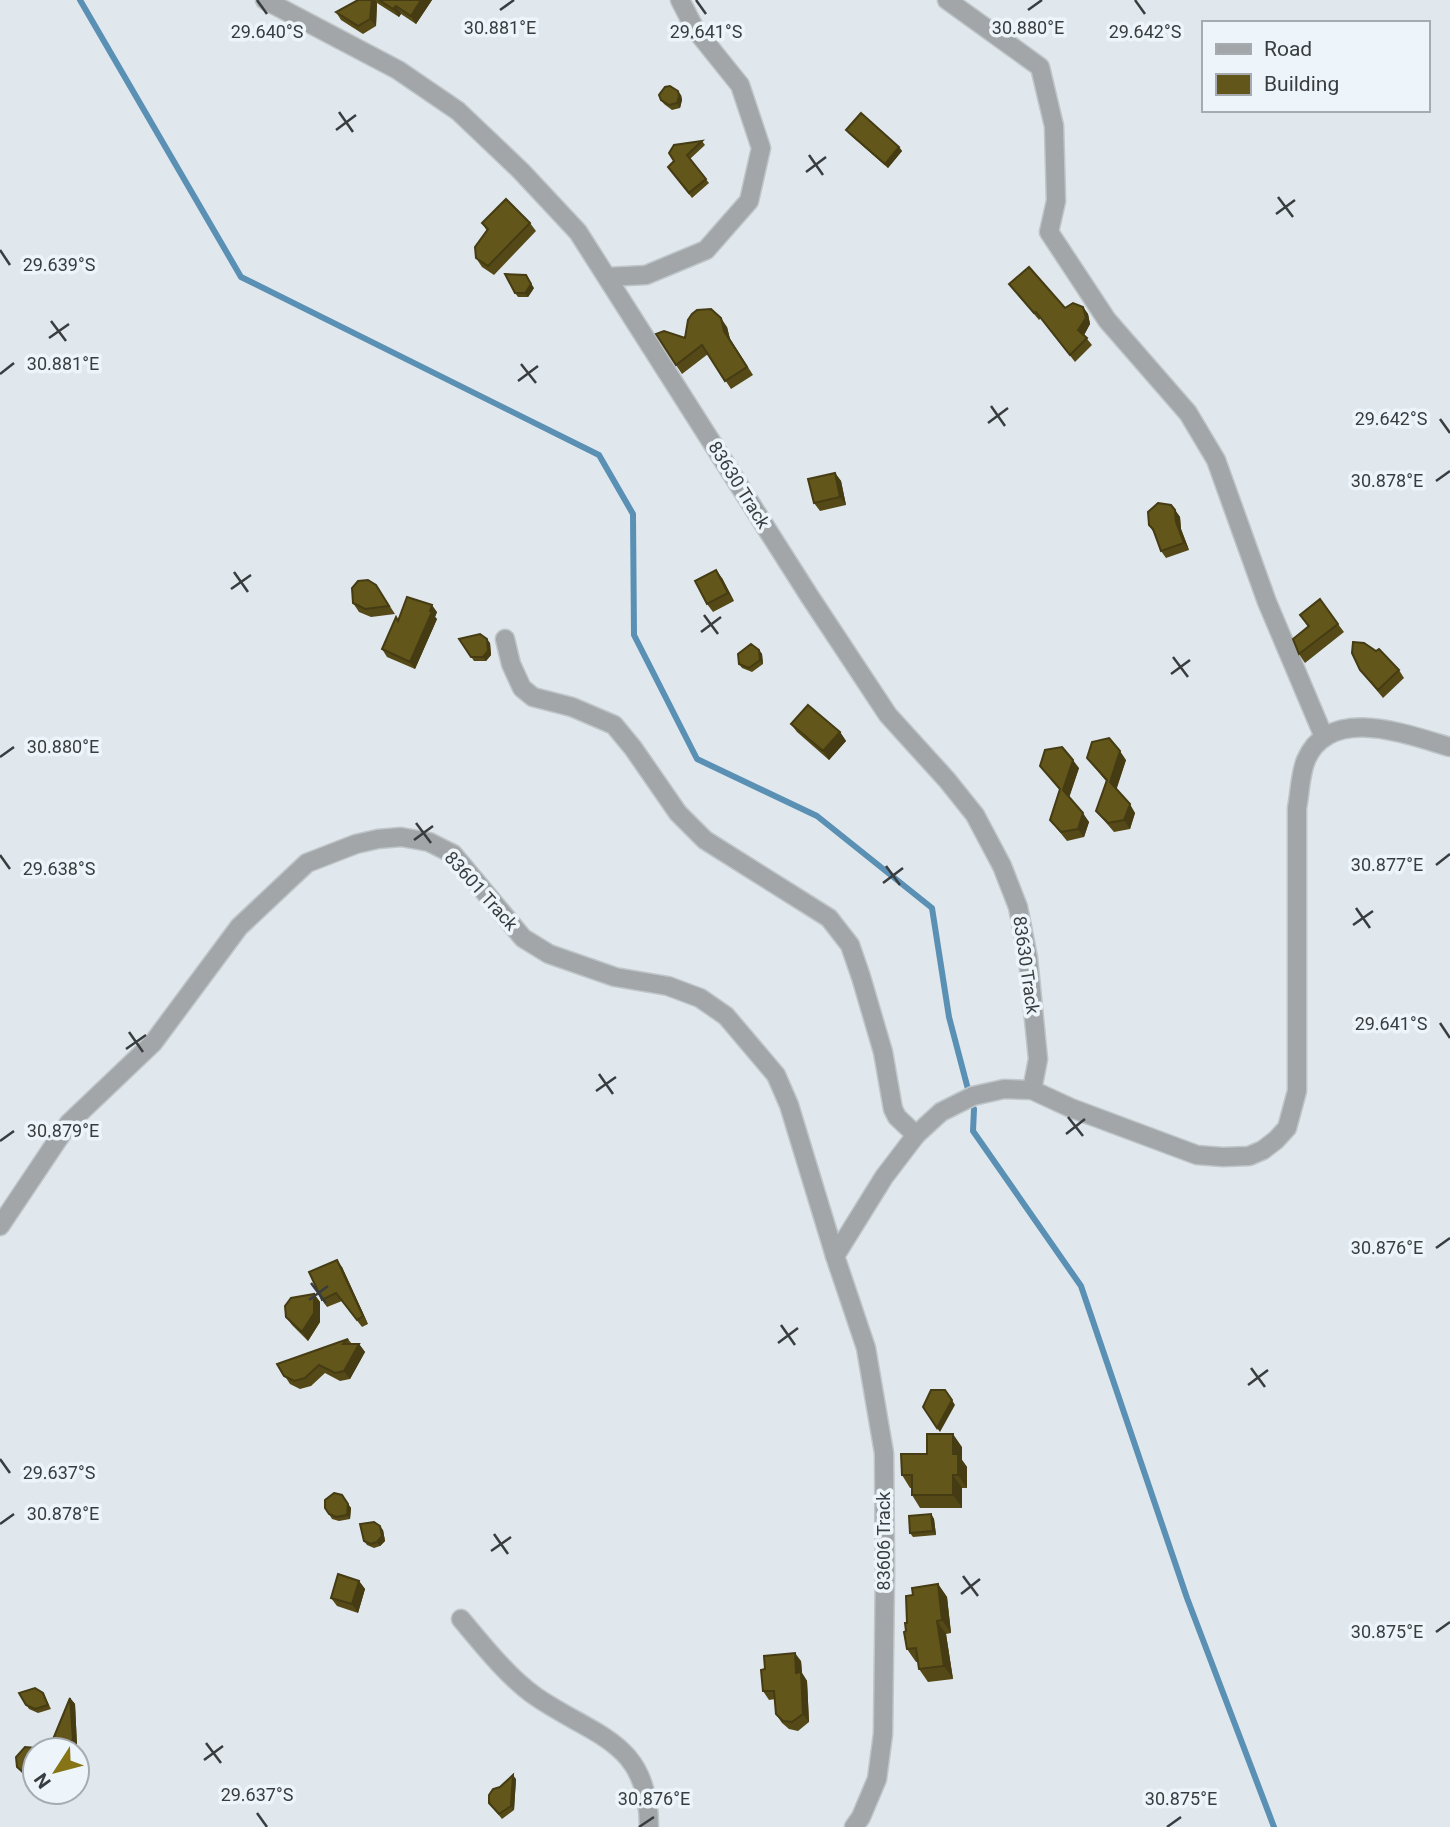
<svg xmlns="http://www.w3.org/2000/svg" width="1450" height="1827" font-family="Roboto,sans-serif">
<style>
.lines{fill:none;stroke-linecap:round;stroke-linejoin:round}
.stream{stroke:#5b90b5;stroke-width:6}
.minor-casing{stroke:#bfc6ca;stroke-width:21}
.tertiary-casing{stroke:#bfc6ca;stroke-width:21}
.minor{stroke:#a2a6a8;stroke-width:18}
.tertiary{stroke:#a2a6a8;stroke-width:18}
.wall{fill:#554a17}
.shaded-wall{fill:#453c13}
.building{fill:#63561b;stroke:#453c13;stroke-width:2}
.ticks{fill:none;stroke:#393d3f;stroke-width:2.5}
.labels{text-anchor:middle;stroke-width:7;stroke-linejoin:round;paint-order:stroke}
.street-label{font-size:18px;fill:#393d3f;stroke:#edf5fb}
.ticks-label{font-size:18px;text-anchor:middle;fill:#393d3f;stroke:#edf5fb;stroke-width:7;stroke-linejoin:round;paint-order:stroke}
</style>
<rect width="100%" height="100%" fill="#e0e8ed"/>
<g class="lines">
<!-- stream -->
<path class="stream" d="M80 0 241 277 599 455 633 514 634 635 697 759 817 816 932 908 949 1017 969 1093
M974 1109 973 1131 1081 1286 1187 1598 1274 1827"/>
<defs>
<path id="minor" d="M947 0 1040 67 1054 126 1056 201 1049 232 1107 320 1188 413 1216 460 1267 602 1324 737
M607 277 646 275 706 250 749 201 761 148 740 85 695 29 680 0
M505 639 511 664 522 688 533 697 572 707 614 725 633 748 678 813 705 840 829 918 850 945 861 977 883 1052 893 1109 897 1117 916 1135
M0 1226 69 1123 153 1043 239 927 307 863 356 844 378 839 401 837 429 842 453 854 523 938 549 954 615 977 668 986 700 998 726 1016 776 1075 789 1105 835 1256
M461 1619C482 1644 508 1677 535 1696 594 1737 649 1740 649 1827"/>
<path id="tertiary" d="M265 0 398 70 458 111 521 171 578 232 810 597 888 715 947 780 975 815 1002 866 1018 907 1028 958 1038 1059 1032 1090
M854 1827 861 1817 877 1779 883 1734 885 1569 884 1453 866 1348 835 1256 884 1177 916 1135 941 1112 973 1096 1004 1089 1032 1090 1071 1108 1197 1155 1223 1157 1249 1156 1263 1150 1276 1140 1287 1128 1297 1091V808C1300 793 1300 774 1306 760 1330 704 1408 735 1450 747"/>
</defs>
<!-- minor casing -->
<use href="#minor" class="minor-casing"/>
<!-- tertiary casing -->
<use href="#tertiary" class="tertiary-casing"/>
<!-- minor -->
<use href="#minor" class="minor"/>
<!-- tertiary -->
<use href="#tertiary" class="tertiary"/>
</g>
<!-- wall -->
<path class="wall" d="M358 0H432L416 24 401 14 399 17 377 3 376 26 363 34 341 20 336 12Z
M681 95 682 100 680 108 672 110 664 104 661 100Z
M846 130 899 147 902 151 888 168 849 134Z
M702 141 705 145 690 159 709 183 692 198 668 167Z
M482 223H530L536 231 494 275 482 267 476 258 487 231Z
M1009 284 1065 308 1083 307 1088 314 1090 324 1084 335 1092 345 1075 362 1041 318 1039 320Z
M534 288 528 297H518L515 293Z
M727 327 730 339 753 375 731 389 708 354 682 374 676 365 685 338Z
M835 473 841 481 846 505 820 511 814 503Z
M1175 510 1180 517 1181 529 1189 550 1166 558 1161 551 1154 533 1149 525Z
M722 578 734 601 713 612 707 604Z
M376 585 382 594 395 614 371 617 359 612 353 603Z
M437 612 435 617 437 619 415 669 387 657 382 649 398 621Z
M1300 615 1338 624 1344 632 1305 663 1299 654 1308 627Z
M459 639 490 643 491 655 486 661H474Z
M759 650 762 654 763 664 752 672 742 668 739 664Z
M1360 670H1399L1404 678 1383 698Z
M791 724 840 732 846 741 829 760 797 732Z
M1087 758 1126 760 1116 789 1135 813 1130 829 1114 832 1096 811 1106 781Z
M1040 766 1079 768 1069 797 1089 822 1084 837 1067 841 1050 820 1060 790Z
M342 1267 368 1324 362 1327 342 1301 327 1307 322 1300Z
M314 1294 320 1302V1322L308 1341 292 1325 286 1317Z
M348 1339 352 1344H359L365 1352 350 1379 340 1381 325 1373 311 1386 300 1389 290 1384 277 1364Z
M962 1447V1460L967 1467V1488H962V1508H920L912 1495V1488H910L902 1475 927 1454Z
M342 1495 351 1508 350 1519 339 1521 332 1519 329 1514Z
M931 1514 934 1519 936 1535 913 1537 910 1533Z
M383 1530 385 1541 380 1546 374 1548 367 1545 364 1541Z
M359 1581 365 1589 358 1613 337 1606 331 1598Z
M938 1584 947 1597 951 1633 946 1634 953 1679 928 1682 919 1669 918 1662H916L907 1649 906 1631 913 1595Z
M801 1661 802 1673 807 1681 809 1722 798 1731 789 1729 782 1723 776 1714 775 1699 769 1700 763 1691Z
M19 1693H43L51 1709 38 1713 29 1709Z
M70 1698 75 1704 77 1745 74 1750H35V1779H29L22 1773 17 1767 16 1757 25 1747 49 1749Z
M516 1779 514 1810 502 1819 489 1803Z"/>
<!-- shaded-wall -->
<path class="shaded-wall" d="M372 0H375L377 3 376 26 370 19Z
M421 0H432L416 24 411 16Z
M396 6 401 14 399 17 393 9Z
M678 91 681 95 682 100 680 108 677 103Z
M899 147 902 151 888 168 885 164Z
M526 275 534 288 528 297 525 293Z
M1083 307 1088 314 1090 324 1083 337 1078 330Z
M721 318 727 327 730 339 753 375 724 331Z
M835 473 841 481 846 505 840 497Z
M1175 510 1180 517 1181 529 1189 550 1184 543 1176 522Z
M716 570 722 578 734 601 728 593Z
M432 605 437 612 435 617 437 619 415 669 410 662Z
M487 639 490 643 491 655 486 661 483 657Z
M759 650 762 654 763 664 760 660Z
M840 732 846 741 829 760 823 751Z
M1120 751 1126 760 1116 791 1110 782Z
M1073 760 1079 768 1069 798 1063 790Z
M1130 804 1135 813 1130 829 1124 820Z
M1083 813 1089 822 1084 837 1078 829Z
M337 1260 342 1267 368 1324 363 1316Z
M314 1294 320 1302V1322L308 1341 302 1332Z
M359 1344 365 1352 350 1379 344 1371Z
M952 1400 955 1405 940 1432 937 1428Z
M953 1434 962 1447V1460L967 1467V1488L958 1475 953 1454Z
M953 1475 962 1488V1508L953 1495Z
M348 1504 351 1508 350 1519 347 1515Z
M931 1514 934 1519 936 1535 933 1531Z
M380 1526 383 1530 385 1541 380 1546 377 1542Z
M359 1581 365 1589 358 1613 352 1604Z
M938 1584 947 1597 951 1633 942 1620Z
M937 1621 946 1634 953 1679 944 1666Z
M795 1653 801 1661 802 1673 807 1681 809 1722 803 1714 796 1673Z
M70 1698 75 1704 77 1745 74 1750H66Z
M513 1775 516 1779 514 1810 511 1806Z"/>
<!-- building -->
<path class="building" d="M358 0H372L370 19 358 26 336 12Z
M379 0H421L411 16 396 6 393 9Z
M670 86 678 91 679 96 677 103 669 105 661 100 659 95 665 87Z
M861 113 899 147 885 164 846 130Z
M702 141 687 155 706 179 689 193 668 167 674 161 669 153 674 145Z
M506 199 530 223 488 266 476 258 475 247 488 229 482 223Z
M1029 267 1065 308 1073 303 1083 307 1086 318 1078 330 1087 338 1070 355 1036 312 1034 313 1009 284Z
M505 274 526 275 531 284 525 293H515Z
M711 309 721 318 724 331 747 367 725 381 702 345 676 365 656 334 664 331 685 338 688 320 692 314 697 310Z
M835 473 840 497 814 503 808 479Z
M1158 503 1171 505 1175 510 1176 522 1184 543 1161 551 1153 529 1149 525 1148 512Z
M716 570 728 593 707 604 695 581Z
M368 580 376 585 389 606 365 609 353 603 352 588 358 581Z
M407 597 432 605 430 611 432 612 410 662 382 649 396 617 398 621Z
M1320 599 1338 624 1299 654 1293 639 1309 626 1300 615Z
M480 634 487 639 488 651 483 657H471L459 639Z
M1353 642 1364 643 1376 651 1379 649 1399 670 1378 690 1360 670 1352 653Z
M751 644 759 650 760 660 749 668 739 664 738 654Z
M808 705 840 732 823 751 791 724Z
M1109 738 1120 751 1110 782 1130 804 1124 820 1108 823 1096 811 1107 780 1087 758 1092 742Z
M1062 747 1073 760 1063 790 1083 813 1078 829 1061 832 1050 820 1060 789 1040 766 1045 750Z
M337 1260 363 1316 357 1320 336 1293 322 1300 309 1272Z
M314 1294V1313L302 1332 286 1317 285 1306 291 1298Z
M348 1339 343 1344H359L344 1371 335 1373 319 1365 305 1378 294 1381 284 1376 277 1364Z
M931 1390H945L952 1400 937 1428 923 1407Z
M927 1434H953V1454H958V1475H953V1495H912V1475H902L901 1454H927Z
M334 1493 342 1495 348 1504 347 1515 336 1517 329 1514 325 1508V1500Z
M931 1514 933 1531 910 1533 909 1516Z
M374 1522 380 1526 382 1536 377 1542 371 1544 364 1541 360 1524Z
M338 1574 359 1581 352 1604 331 1598Z
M938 1584 942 1620 937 1621 944 1666 919 1669 916 1648 907 1649 904 1632 906 1631 905 1623H907L906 1596 913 1595 912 1588Z
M795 1653 796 1673 801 1672 803 1714 792 1722 783 1721 776 1714 774 1691H763L761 1670 765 1669 764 1656Z
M35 1688 43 1693 48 1705 35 1709 26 1705 19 1693Z
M70 1698 73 1739 66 1750H35V1772L33 1773H24L17 1767 16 1757 25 1747 49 1749Z
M513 1775 511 1806 499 1814 489 1803V1795L493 1789 500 1787Z"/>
<!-- ticks -->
<path class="ticks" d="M257 0 267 14M696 0 706 14M1135 0 1145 14M500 10 514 0M1028 10 1042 0M339 112 353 132M336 130 356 115M809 155 823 175M806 172 826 157M1278 197 1293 217M1276 214 1295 200M0 250 10 265M51 321 66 341M49 338 69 324M521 364 536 383M0 374 14 363M518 381 538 366M991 406 1005 426M1440 419 1450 433M988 423 1008 408M1436 481 1450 471M234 572 248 592M231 589 251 575M704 615 718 634M701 632 721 617M1173 657 1188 677M1171 674 1190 660M0 757 14 747M416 823 431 843M414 840 433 826M0 855 10 869M1436 865 1450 854M886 866 900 885M883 883 903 868M1356 908 1370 928M1353 925 1373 911M1440 1023 1450 1038M129 1032 143 1052M126 1049 146 1035M599 1074 613 1094M596 1091 616 1077M1068 1117 1083 1136M1066 1134 1085 1119M0 1141 14 1131M1436 1248 1450 1238M311 1283 326 1303M309 1300 328 1286M781 1325 795 1345M778 1343 798 1328M1251 1368 1265 1387M1248 1385 1268 1370M0 1459 10 1473M0 1524 14 1514M494 1534 508 1554M491 1551 511 1537M963 1576 978 1596M961 1594 980 1579M1436 1632 1450 1622M206 1743 221 1763M204 1760 223 1746M257 1813 267 1827M639 1827 654 1817M1167 1827 1181 1817"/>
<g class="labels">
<!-- street labels -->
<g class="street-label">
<text transform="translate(739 485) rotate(58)" y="6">83630 Track</text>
<text transform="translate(481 891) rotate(48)" y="6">83601 Track</text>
<text transform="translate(1026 965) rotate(82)" y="6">83630 Track</text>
<text transform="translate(884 1541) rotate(-90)" y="6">83606 Track</text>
</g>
</g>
<g class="ticks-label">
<text x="500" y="34">30.881°E</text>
<text x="1028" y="34">30.880°E</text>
<text x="267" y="38">29.640°S</text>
<text x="706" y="38">29.641°S</text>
<text x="1145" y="38">29.642°S</text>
<text x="59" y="271">29.639°S</text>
<text x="63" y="370">30.881°E</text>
<text x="1391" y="425">29.642°S</text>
<text x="1387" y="487">30.878°E</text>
<text x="63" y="753">30.880°E</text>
<text x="1387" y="871">30.877°E</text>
<text x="59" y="875">29.638°S</text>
<text x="1391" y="1030">29.641°S</text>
<text x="63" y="1137">30.879°E</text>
<text x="1387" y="1254">30.876°E</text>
<text x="59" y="1479">29.637°S</text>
<text x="63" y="1520">30.878°E</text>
<text x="1387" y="1638">30.875°E</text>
<text x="257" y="1801">29.637°S</text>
<text x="654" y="1805">30.876°E</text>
<text x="1181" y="1805">30.875°E</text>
</g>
<!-- legend -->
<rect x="1202" y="21" width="228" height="91" fill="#edf5fb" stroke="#a5abb0" stroke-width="2"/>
<rect x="1216" y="44" width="35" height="10" fill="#a2a6a8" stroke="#a5abb0" stroke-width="2"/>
<text x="1264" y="56" font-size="21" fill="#393d3f">Road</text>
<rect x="1216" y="74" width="35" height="21" fill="#63561b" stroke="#a5abb0" stroke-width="2"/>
<text x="1264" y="91" font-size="21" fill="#393d3f">Building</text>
<!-- north arrow -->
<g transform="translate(56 1771) rotate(234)"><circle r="33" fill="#edf5fb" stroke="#a5abb0" stroke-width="2"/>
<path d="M0-5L12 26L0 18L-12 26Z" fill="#877417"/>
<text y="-10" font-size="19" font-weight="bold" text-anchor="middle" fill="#393d3f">N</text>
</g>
</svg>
